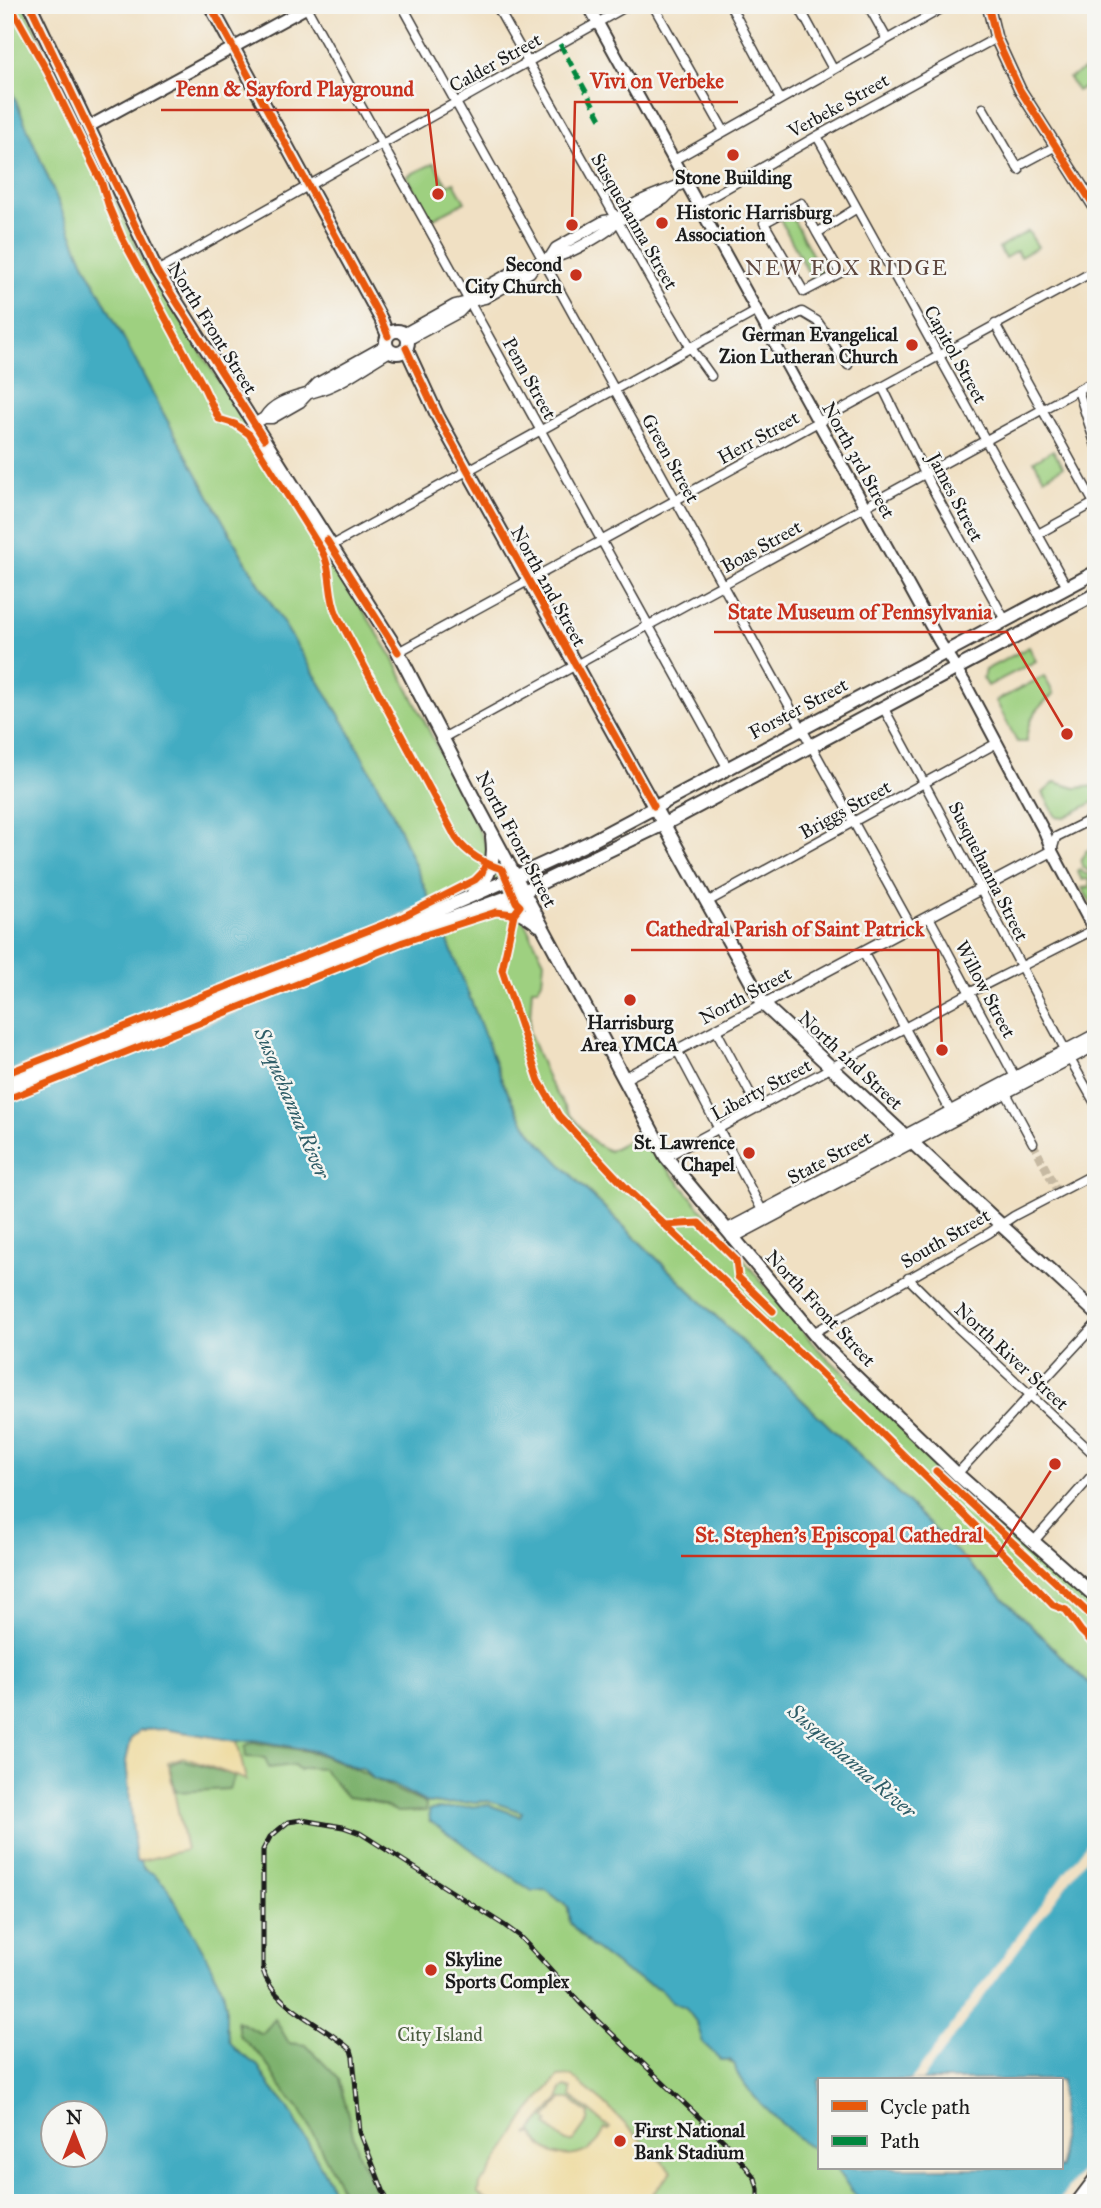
<svg xmlns="http://www.w3.org/2000/svg" width="1101" height="2208" font-family="'IM FELL Great Primer',serif">
<style>
.green{fill:#9ed080;stroke:#5d764e;stroke-width:2}
.forest{fill:#7eb26e;stroke:#4d6745;stroke-width:2}
.sand{fill:#eeda9e;stroke:#857b5d;stroke-width:2;fill-rule:evenodd}
.water{fill:#43acc2;stroke:#30646f;stroke-width:2;fill-rule:evenodd}
.pier{fill:#f0e0c3}
.lines{fill:none;stroke-linecap:round;stroke-linejoin:round}
.minor-tunnel{stroke:#c6b9a2;stroke-width:8;stroke-dasharray:8 4;stroke-linecap:butt}
.minor-casing{stroke:#3c3935;stroke-width:11}
.tertiary-casing{stroke:#3c3935;stroke-width:13}
.secondary-casing{stroke:#3c3935;stroke-width:14}
.primary-casing{stroke:#3c3935;stroke-width:16}
.minor{stroke:#fff;stroke-width:8}
.tertiary{stroke:#fff;stroke-width:10}
.secondary{stroke:#fff;stroke-width:10}
.primary{stroke:#fff;stroke-width:12}
.rail-casing{stroke:#1c1c1c;stroke-width:5}
.rail{stroke:#f6f6f2;stroke-width:2.5;stroke-dasharray:8;stroke-linecap:butt}
.quiet{stroke:#00873e;stroke-width:5;stroke-dasharray:10 5;stroke-linecap:butt}
.cycleway-casing{stroke:#f6f6f2;stroke-width:11}
.cycleway{stroke:#e8590c;stroke-width:7}
.poi-dot{fill:#c8321e;stroke:#f6f6f2;stroke-width:2.5}
.labels{text-anchor:middle;stroke-width:5;stroke-linejoin:round;paint-order:stroke}
.street-label{font-size:19px;fill:#1c1c1c;stroke:#f6f6f2}
.poi-label{font-size:19px;font-weight:bold;fill:#1c1c1c;stroke:#f6f6f2;text-anchor:start}
.park-label{font-size:19px;fill:#4a5b3f;stroke:#f6f6f2}
.neighbourhood-label{font-size:21px;letter-spacing:2px;fill:#5e473e;stroke:#f6f6f2}
.water-label{font-size:21px;font-style:italic;fill:#2e5d67;stroke:#f6f6f2}
.leader{fill:none;stroke:#c8321e;stroke-width:2.5}
.callout-dot{fill:#c8321e;stroke:#f6f6f2;stroke-width:2.5}
.callout-label{font-size:21px;text-anchor:middle;font-weight:bold;fill:#c8321e;stroke:#f6f6f2;stroke-width:5;stroke-linejoin:round;paint-order:stroke}
</style>
<rect width="100%" height="100%" fill="#f6f6f2"/>
<filter id="ink" filterUnits="userSpaceOnUse"><feTurbulence type="fractalNoise" baseFrequency=".0143" numOctaves="2"/><feDisplacementMap in="SourceGraphic" scale="14" xChannelSelector="R" yChannelSelector="G"/><feConvolveMatrix kernelMatrix="1 2 1 2 8 2 1 2 1" color-interpolation-filters="sRGB"/></filter>
<filter id="wash" filterUnits="userSpaceOnUse"><feTurbulence type="fractalNoise" baseFrequency=".00686" numOctaves="4" result="noise"/><feDisplacementMap in="SourceGraphic" scale="28" xChannelSelector="R" yChannelSelector="G"/><feGaussianBlur stdDeviation="1.57" result="paint"/><feColorMatrix in="noise" values="0 0 0 0 0 0 0 0 0 0 0 0 0 0 0 0 0 1.4 0 .05"/><feComposite in="paint" operator="in"/></filter>
<g filter="url(#wash)">
<rect width="100%" height="100%" fill="#f0e0c3"/>
<!-- green -->
<path class="green" d="M5 5H24L145 263 393 658 544 961 542 981 538 988H532L529 1032 549 1082 571 1116 590 1138 598 1145 609 1151 644 1132 657 1156 816 1347 1096 1608V1691L910 1505 558 1162 533 1135 518 1112 503 1083 449 944 392 812 346 726 243 557 161 409 83 261 5 75Z
M1096 63V92L1090 84 1077 91 1069 78Z
M434 163 447 185 454 182 465 202 430 220 407 176Z
M790 213 823 275 812 280 780 219Z
M1028 231 1038 247 1020 257 1017 251 1005 258 999 248Z
M1053 450 1063 467 1044 478 1034 461Z
M1029 647 1036 661 988 686 983 678 985 670Z
M1044 676 1054 694C1038 706 1025 721 1027 742H1017L996 701Z
M1055 782 1075 788 1096 786V801L1063 818 1056 817 1043 793Z
M1096 846V871H1088L1082 866 1081 860 1086 851Z
M1079 869 1085 874 1096 875V912L1082 888 1089 887 1090 881 1088 879 1082 880 1077 871Z
M136 1733 254 1740 315 1751 337 1758 348 1765 362 1768 369 1775 383 1783 393 1785 425 1802 441 1804 490 1801 522 1812 521 1816 489 1805 430 1821 546 1889 568 1908 570 1923 590 1945 627 1973 662 1990 671 2001 685 2007 697 2023 703 2043 735 2065C736 2087 799 2140 819 2153V2168H835L861 2203H336L329 2181 288 2107 272 2089 258 2066 237 2051 230 2042 226 2027V2005L223 1991 166 1886 140 1865Z"/>
<!-- forest -->
<path class="forest" d="M253 1742C274 1747 297 1748 318 1754 356 1766 389 1789 426 1804V1811L398 1812 370 1800 347 1797 323 1769 305 1768 299 1770 294 1765 269 1768 265 1758 246 1757 245 1746Z
M180 1760 235 1775 229 1789 176 1792 169 1765Z
M275 2019 289 2043 306 2045 339 2079 358 2154 383 2203H344L341 2188 302 2112 278 2083 264 2059 239 2035 237 2021 262 2034Z"/>
<!-- sand -->
<path class="sand" d="M165 1729 237 1741 246 1780 183 1757 168 1762 186 1850 136 1862 126 1761 131 1739 136 1733 140 1730Z
M571 2076 604 2103 672 2171 645 2203H491L478 2193 479 2184 487 2177 528 2112 558 2077ZM566 2087 571 2089V2096L610 2128 608 2130 605 2128C594 2162 548 2166 533 2133L528 2135 560 2098 561 2089Z
M562 2099H570L589 2114 588 2121 573 2142H566L547 2125 549 2122 546 2118Z"/>
<!-- water -->
<path class="water" d="M5 75 83 261 161 409 243 557 346 726 392 812 449 944 503 1083 518 1112 533 1135 585 1189 910 1505 1096 1691V2203H861L835 2168H1061V2080H819V2153C799 2140 736 2087 735 2065L730 2060H721L703 2043 697 2023 685 2007 671 2001 662 1990 627 1973 590 1945 570 1923 568 1907 546 1890 532 1891 430 1821 429 1810 489 1805 520 1816 522 1812 490 1801 440 1804 425 1802 393 1785 374 1779 362 1768H356L315 1751 254 1740 237 1741 165 1729 140 1730 131 1739 126 1761 136 1862H140L144 1869 154 1874 166 1886 204 1952 223 1991 226 2005V2027L230 2042 237 2051 258 2066 272 2089 288 2107 329 2181 336 2203H5ZM52 2114H94V2156H52Z"/>
<!-- pier -->
<path class="pier" d="M433 900 447 931 413 942 5 1103V1073L399 917Z
M1096 1831V1845L922 2080H911Z
M1096 2151V2191L1087 2203H1057Z"/>
</g>
<g filter="url(#ink)">
<g class="lines">
<!-- minor-tunnel -->
<path class="minor-tunnel" d="M1033 1143 1058 1193"/>
<defs>
<path id="minor" d="M305 5 727 767
M402 5 911 926
M496 5 660 296 691 348 711 376
M653 5 724 131
M730 5 780 99
M798 5 833 69
M868 5 887 39
M983 108 1019 170
M817 136 1067 587
M674 160 948 5
M1017 167 1056 146
M699 204 817 136 996 38
M817 233 840 273 804 292 764 223 801 203 817 233 857 208
M157 271 629 5
M995 324 1094 503
M767 329 802 312 817 321 848 365
M883 388 930 484 1005 620
M1078 390 1096 446
M1038 534 1096 502
M331 546 757 311
M398 652 1096 270
M883 707C946 821 1004 936 1066 1051
M441 739 1096 380
M1052 851 1056 837 1096 817
M707 902 997 743
M929 917 1015 1077
M863 952 951 1112
M716 1030 758 1108
M677 1050 763 1212
M1070 1059 1096 1105
M1006 1093 1033 1143
M666 1157 971 992 1093 930
M908 1278 958 1328 1096 1456
M813 1333 989 1233 1014 1216 1096 1173
M957 1474 1096 1324
M1034 1541 1096 1471"/>
<path id="tertiary" d="M551 256 556 248 604 221 632 217 664 199 675 188
M403 334 455 305 485 298 530 272C538 258 548 259 561 255 574 251 598 237 609 229 616 223 620 215 627 209 645 196 667 192 686 182
M407 340 459 312 480 290 525 265 533 266
M264 418C276 398 302 397 322 389 346 381 368 363 390 351
M254 424 264 418H272L300 402 318 383 386 345
M625 1078 1052 851
M726 1230 1096 1034
M732 1238 1096 1045"/>
<path id="secondary" d="M588 5 939 641 965 683 1045 833 1052 851 1096 934
M988 5 996 38 1020 90 1096 209
M88 127 311 5"/>
<path id="primary" d="M30 5 157 271 396 648 477 805 666 1157 823 1345 957 1474 1096 1597
M210 5 381 319 388 336
M386 342a11 11 0 1 1 22 0a11 11 0 1 1-22 0Z
M406 348 438 417 764 1005 1096 1313
M473 893C491 878 495 860 492 837
M489 907C509 905 523 912 539 925
M5 1083C200 1006 397 934 586 844L1096 572
M5 1094 406 935 524 891 674 819 1096 594
M1077 2203 1096 2178"/>
</defs>
<!-- minor casing -->
<use href="#minor" class="minor-casing"/>
<!-- tertiary casing -->
<use href="#tertiary" class="tertiary-casing"/>
<!-- secondary casing -->
<use href="#secondary" class="secondary-casing"/>
<!-- primary casing -->
<use href="#primary" class="primary-casing"/>
<!-- minor -->
<use href="#minor" class="minor"/>
<!-- tertiary -->
<use href="#tertiary" class="tertiary"/>
<!-- secondary -->
<use href="#secondary" class="secondary"/>
<!-- primary -->
<use href="#primary" class="primary"/>
<defs>
<path id="rail" d="M388 2203 360 2132 353 2057 351 2050C323 2023 274 2009 263 1970V1850L270 1837 288 1822 302 1820 343 1827 360 1833 504 1925 519 1936 541 1959 582 2005 730 2147 755 2178 758 2189V2203"/>
</defs>
<!-- rail casing -->
<use href="#rail" class="rail-casing"/>
<!-- rail -->
<use href="#rail" class="rail"/>
<!-- quiet -->
<path class="quiet" d="M560 44 601 119"/>
<defs>
<path id="cycleway" d="M30 5 157 271 264 439
M210 5 381 319 388 336
M988 5 996 38 1020 90 1096 209
M406 348 438 417 654 806
M327 540 398 652
M514 914 502 970 539 1081 559 1116 630 1192 798 1351 1007 1557 1053 1605 1066 1610 1081 1631 1096 1646
M5 1074 400 918 475 880 482 873 486 863
M5 1100 403 942 496 912 514 914 520 906 516 902 502 869C485 864 466 853 456 838L337 615C327 593 333 569 321 549L249 434 235 424 219 419C209 400 203 382 191 365L122 238 109 207 101 181 47 71 10 5
M664 1225 699 1223 736 1260 738 1277 773 1311
M936 1471 1096 1620"/>
</defs>
<!-- cycleway casing -->
<use href="#cycleway" class="cycleway-casing"/>
<!-- cycleway -->
<use href="#cycleway" class="cycleway"/>
</g>
</g>
<!-- markers -->
<g class="poi-dot">
<circle cx="733" cy="155" r="7"/>
<circle cx="662" cy="223" r="7"/>
<circle cx="576" cy="275" r="7"/>
<circle cx="912" cy="345" r="7"/>
<circle cx="630" cy="1000" r="7"/>
<circle cx="749" cy="1153" r="7"/>
<circle cx="431" cy="1970" r="7"/>
<circle cx="620" cy="2141" r="7"/>
</g>
<g class="labels">
<!-- street labels -->
<g class="street-label">
<text transform="translate(495 62) rotate(-29)" y="7">Calder Street</text>
<text transform="translate(838 105) rotate(-29)" y="7">Verbeke Street</text>
<text transform="translate(635 221) rotate(60)" y="7">Susquehanna Street</text>
<text transform="translate(213 328) rotate(58)" y="7">North Front Street</text>
<text transform="translate(956 354) rotate(61)" y="7">Capitol Street</text>
<text transform="translate(530 378) rotate(61)" y="7">Penn Street</text>
<text transform="translate(758 437) rotate(-29)" y="7">Herr Street</text>
<text transform="translate(671 458) rotate(61)" y="7">Green Street</text>
<text transform="translate(859 460) rotate(61)" y="7">North 3rd Street</text>
<text transform="translate(956 497) rotate(62)" y="7">James Street</text>
<text transform="translate(761 546) rotate(-29)" y="7">Boas Street</text>
<text transform="translate(549 586) rotate(61)" y="7">North 2nd Street</text>
<text transform="translate(798 708) rotate(-28)" y="7">Forster Street</text>
<text transform="translate(845 809) rotate(-29)" y="7">Briggs Street</text>
<text transform="translate(517 839) rotate(62)" y="7">North Front Street</text>
<text transform="translate(989 871) rotate(63)" y="7">Susquehanna Street</text>
<text transform="translate(986 989) rotate(62)" y="7">Willow Street</text>
<text transform="translate(745 995) rotate(-28)" y="7">North Street</text>
<text transform="translate(851 1060) rotate(43)" y="7">North 2nd Street</text>
<text transform="translate(761 1089) rotate(-28)" y="7">Liberty Street</text>
<text transform="translate(829 1157) rotate(-28)" y="7">State Street</text>
<text transform="translate(945 1238) rotate(-30)" y="7">South Street</text>
<text transform="translate(821 1308) rotate(47)" y="7">North Front Street</text>
<text transform="translate(1012 1356) rotate(43)" y="7">North River Street</text>
</g>
<!-- poi labels -->
<g class="poi-label">
<text x="733" y="184" text-anchor="middle">Stone Building</text>
<text x="676" y="219">Historic Harrisburg<tspan x="676" dy="22">Association</tspan></text>
<text x="562" y="271" text-anchor="end">Second<tspan x="562" dy="22">City Church</tspan></text>
<text x="898" y="341" text-anchor="end">German Evangelical<tspan x="898" dy="22">Zion Lutheran Church</tspan></text>
<text x="630" y="1029" text-anchor="middle">Harrisburg<tspan x="630" dy="22">Area YMCA</tspan></text>
<text x="735" y="1149" text-anchor="end">St. Lawrence<tspan x="735" dy="22">Chapel</tspan></text>
<text x="445" y="1966">Skyline<tspan x="445" dy="22">Sports Complex</tspan></text>
<text x="634" y="2137">First National<tspan x="634" dy="22">Bank Stadium</tspan></text>
</g>
<!-- park labels -->
<g class="park-label">
<text x="440" y="2041">City Island</text>
</g>
<!-- neighbourhood labels -->
<g class="neighbourhood-label">
<text x="847" y="275">NEW FOX RIDGE</text>
</g>
<!-- water labels -->
<g class="water-label">
<text transform="translate(292 1103) rotate(67)" y="7">Susquehanna River</text>
<text transform="translate(852 1761) rotate(41)" y="7">Susquehanna River</text>
</g>
</g>
<!-- callouts -->
<path class="leader" d="M572 225L575 102H738M438 194L428 110H161M1067 734L1007 632H714M942 1050L938 950H631M1055 1464L997 1556H681"/>
<g class="callout-dot">
<circle cx="572" cy="225" r="7"/>
<circle cx="438" cy="194" r="7"/>
<circle cx="1067" cy="734" r="7"/>
<circle cx="942" cy="1050" r="7"/>
<circle cx="1055" cy="1464" r="7"/>
</g>
<g class="callout-label">
<text x="657" y="88">Vivi on Verbeke</text>
<text x="295" y="96">Penn &amp; Sayford Playground</text>
<text x="860" y="619">State Museum of Pennsylvania</text>
<text x="785" y="936">Cathedral Parish of Saint Patrick</text>
<text x="839" y="1542">St. Stephen’s Episcopal Cathedral</text>
</g>
<!-- margin -->
<rect width="1101" height="2208" fill="none" stroke="#f6f6f2" stroke-width="28"/>
<!-- legend -->
<rect x="818" y="2078" width="245" height="91" fill="#f6f6f2" stroke="#9f9f9c" stroke-width="2"/>
<rect x="832" y="2101" width="35" height="10" fill="#e8590c" stroke="#9f9f9c" stroke-width="2"/>
<text x="880" y="2114" font-size="21" fill="#1c1c1c">Cycle path</text>
<rect x="832" y="2136" width="35" height="10" fill="#00873e" stroke="#9f9f9c" stroke-width="2"/>
<text x="880" y="2148" font-size="21" fill="#1c1c1c">Path</text>
<!-- north arrow -->
<g transform="translate(74 2134)"><circle r="33" fill="#f6f6f2" stroke="#9f9f9c" stroke-width="2"/>
<path d="M0-5L12 26L0 18L-12 26Z" fill="#c8321e"/>
<text y="-10" font-size="19" font-weight="bold" text-anchor="middle" fill="#1c1c1c">N</text>
</g>
</svg>
